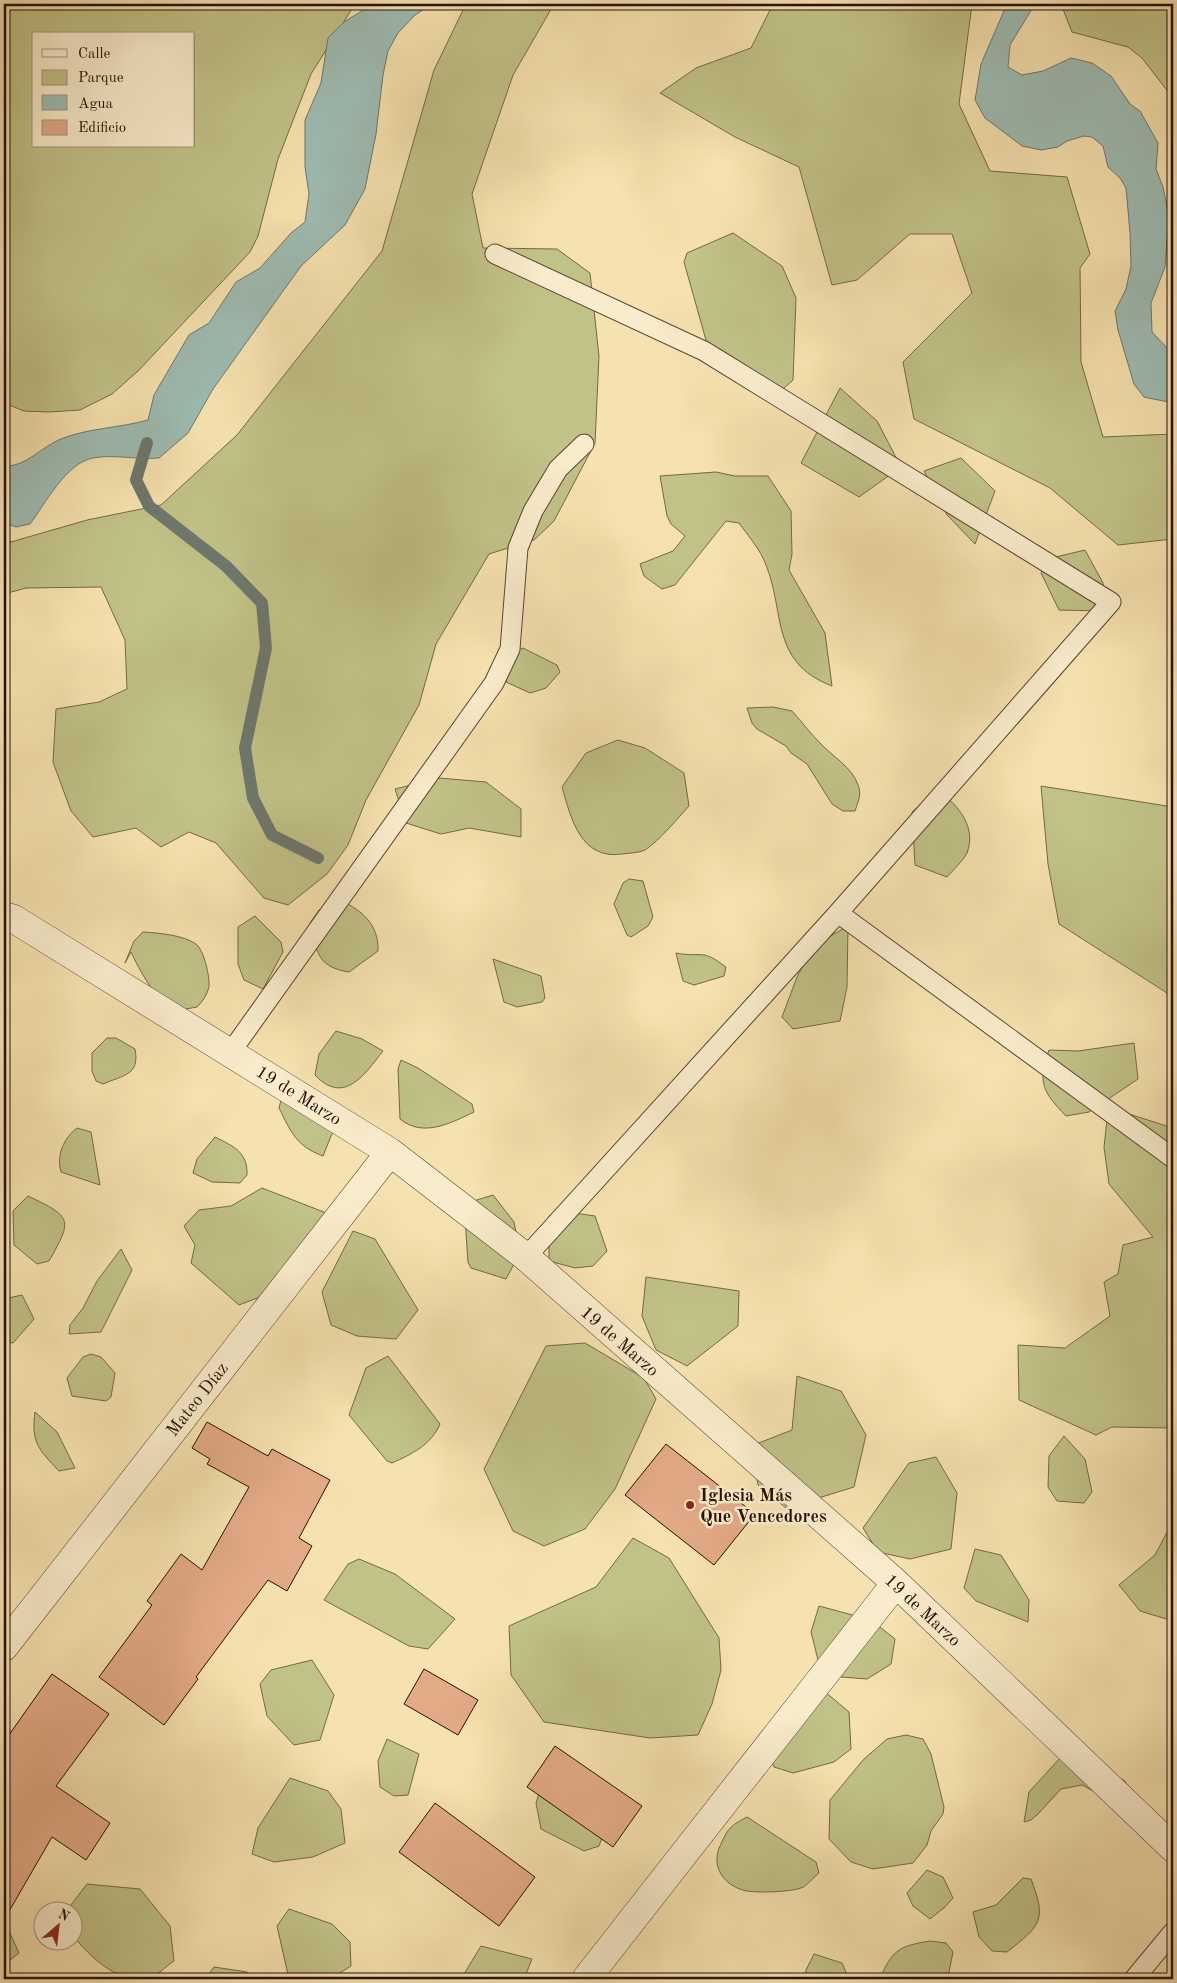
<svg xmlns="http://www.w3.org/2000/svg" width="1177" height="1983" font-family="'Old Standard TT',serif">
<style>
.green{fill:#c1c288;stroke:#746846;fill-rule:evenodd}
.water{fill:#9ebcb3;stroke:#6e776d}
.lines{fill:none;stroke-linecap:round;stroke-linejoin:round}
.stream{stroke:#6e776d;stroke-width:12}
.building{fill:#e3aa87;stroke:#260f05}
.lane-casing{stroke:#5a4430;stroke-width:21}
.street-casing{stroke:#5a4430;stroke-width:29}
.lane{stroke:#f9eccc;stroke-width:19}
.street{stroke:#f9eccc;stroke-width:28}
.poi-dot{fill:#8f2418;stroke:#f9eccc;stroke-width:2}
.labels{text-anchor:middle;stroke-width:5;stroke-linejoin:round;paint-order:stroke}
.street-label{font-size:18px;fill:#260f05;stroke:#f9eccc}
.poi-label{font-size:18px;font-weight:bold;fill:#260f05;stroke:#f9eccc;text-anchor:start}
</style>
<rect width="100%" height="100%" fill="#f6e2b0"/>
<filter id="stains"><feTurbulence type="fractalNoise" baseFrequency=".004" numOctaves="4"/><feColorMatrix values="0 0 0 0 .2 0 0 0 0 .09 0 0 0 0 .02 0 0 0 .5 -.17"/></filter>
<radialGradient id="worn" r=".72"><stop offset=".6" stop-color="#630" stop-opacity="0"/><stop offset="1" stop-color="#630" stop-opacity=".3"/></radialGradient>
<!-- green -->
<path class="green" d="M4 4H355L311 74 278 159 258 236 250 252 138 371 112 394 80 410 49 412 24 411 4 403ZM34 34H194V146H34Z
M466 4H554L513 75 472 194 483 248 557 249 590 273 599 356 595 443 554 521 534 540 489 554 436 644 419 705 366 800 348 845 327 874 288 905 264 898 216 843 189 832 161 847 136 828 93 837 71 811 53 762 56 709 99 702 127 689 125 640 101 587 26 588 4 594V544L87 520 161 505 237 435 382 251 434 70Z
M773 4H972L959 104 990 171 1067 177 1090 254 1080 268 1081 362 1103 437 1173 434V539L1118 545 1050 488 914 419 903 362 972 293 952 234H910L857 280 832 285 799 167 735 137 660 93 696 68 751 48Z
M1061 4H1173V98L1142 58 1128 47 1072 32Z
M733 233 782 266 796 298 793 380 774 397 713 365 684 262 687 253Z
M840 388 877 421 901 467 859 497 801 463Z
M961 458 995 491 975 544 947 515 924 471Z
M716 472 735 476H768L791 511 792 554 789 570 825 633 832 686C767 661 787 609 763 558 757 546 747 534 739 523L726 521 675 585 662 589 644 576 640 564 673 551 685 536 671 524 667 516 660 476Z
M1085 550 1103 583 1105 611 1059 610 1041 573 1047 559Z
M523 648 557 665 560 672 546 688 530 693 506 682 514 652Z
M773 707 792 711C801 721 810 733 820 743 833 757 852 767 858 785 862 794 858 802 855 811H843L832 804 807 764 791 753 786 746 757 729 752 723 747 708Z
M618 740 645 748 684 773 689 806C677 819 660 840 645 850 639 853 629 853 622 854 581 860 571 819 562 787L586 753Z
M439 778 486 782 521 809V837L469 828 441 834 406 823 395 789Z
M1041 786 1173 807V999L1164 991 1059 924 1048 864Z
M938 790C958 805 977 827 967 853 963 861 953 870 947 877L915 865 912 812Z
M629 879 643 881 653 917 648 926 631 937 627 935 614 904 623 883Z
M346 903C365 913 379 927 378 951L349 972C317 967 317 952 310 923L319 910Z
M255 916 281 942 283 952 263 989 244 980 238 964V927Z
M848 926 847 987 840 1021 793 1029 782 1017 797 977 813 946Z
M143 932C159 933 183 935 196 944 204 950 210 977 209 987 207 995 203 1001 197 1007 191 1008 183 1010 177 1009 158 1007 138 967 131 952L125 963 134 941Z
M676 953C703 958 701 948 726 967L724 976 694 985 683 981Z
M493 959 541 976 545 998 542 1002 517 1007 504 1002Z
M336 1031 362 1039 383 1051C365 1074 344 1106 315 1075L319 1054Z
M107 1038H116L135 1049C140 1075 124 1075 103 1084L96 1081 92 1071V1053Z
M1134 1043 1138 1079 1089 1112 1066 1116C1043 1092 1037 1083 1049 1050L1078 1051Z
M401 1060 418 1068 472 1104 474 1112C451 1123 423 1138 400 1119L398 1069Z
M283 1092 342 1119 331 1136 323 1156C296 1146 291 1132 279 1108Z
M1129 1114 1173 1128V1428L1112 1427 1096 1435 1019 1400 1018 1345 1065 1348 1110 1316 1104 1282 1118 1274 1123 1245 1153 1237 1109 1184 1104 1147 1107 1120Z
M77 1128 91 1132 100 1185 61 1172C56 1155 64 1138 77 1128Z
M215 1137C233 1146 248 1152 247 1175L240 1183 212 1182 193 1173 197 1159Z
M262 1188 329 1214 300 1282 239 1305 191 1263 195 1245 184 1226 199 1210 231 1206Z
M493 1195 514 1222 520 1253 506 1279 471 1268 468 1262 464 1204Z
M28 1196C72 1217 73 1219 49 1261L37 1264 14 1245 13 1211Z
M560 1211 595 1216 607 1251 593 1266 575 1268 549 1261V1216Z
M353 1231 375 1239 418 1310 396 1339 357 1336 331 1325 322 1292Z
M121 1249 132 1270 101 1332 69 1334 70 1325 83 1308 97 1281Z
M646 1277 739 1291 738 1326 687 1366 656 1350 642 1316Z
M22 1295 34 1319 13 1343 4 1342V1299Z
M585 1343 644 1378 656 1399 615 1489 585 1529 544 1546 513 1531 484 1469 546 1346Z
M91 1354 101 1357 115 1373 111 1397 106 1401 72 1396 67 1378 83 1357Z
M388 1356 440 1424C431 1445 412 1454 392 1463L387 1461 349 1415 366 1368Z
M797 1376 841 1391 866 1435 854 1487 786 1508 758 1485 751 1446 792 1430Z
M35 1412 57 1432 75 1468 59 1471C38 1449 31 1442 35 1412Z
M1064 1436 1085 1459 1092 1492 1084 1503 1057 1501 1048 1487 1049 1456Z
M936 1457 957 1493 951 1549 910 1559 878 1552 863 1528 909 1463Z
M1173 1521V1621L1140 1611 1119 1585 1155 1555Z
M633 1538 669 1558 719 1638 721 1670 712 1704 698 1735 650 1738 544 1722 511 1675 509 1626 596 1587Z
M975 1549 1001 1555 1029 1600 1028 1622 976 1601 964 1588Z
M359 1559 395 1574 455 1619 428 1649 409 1646 324 1600 348 1564Z
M819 1606 871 1620 895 1639 891 1664 867 1679 841 1677 818 1660 811 1632Z
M312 1660 334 1695 320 1740 294 1745 267 1716 260 1684 271 1670Z
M818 1686 849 1712 851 1749 834 1762 793 1773 774 1767 768 1752 770 1738 790 1696Z
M906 1735 923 1739 931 1754 944 1807 943 1814 931 1831 927 1845 913 1863 873 1869 851 1862 829 1839 830 1800 863 1760 887 1739Z
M387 1739 419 1754 408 1795 394 1796 380 1787 378 1761Z
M1061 1757 1097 1766 1125 1781 1134 1805 1099 1794 1082 1785 1061 1789 1038 1814 1031 1820 1024 1822 1029 1792Z
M290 1778 328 1791 341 1809 345 1843 313 1857 274 1862 252 1854 258 1828Z
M541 1787 607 1824 599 1846 584 1851 541 1829 536 1803Z
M747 1817 816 1862 819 1873C814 1877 807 1886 801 1888 790 1892 759 1893 747 1891 725 1887 710 1867 720 1846 728 1828 730 1826 747 1817Z
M927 1870 943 1877 953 1898 945 1907 930 1919 913 1906 907 1893Z
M1023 1878 1031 1879C1047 1921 1041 1925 1007 1952L992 1951 979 1937 973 1912 996 1905Z
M87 1884 140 1889 170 1926 174 1961C166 1966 156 1977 148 1979 116 1983 91 1957 73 1936L72 1910H67Z
M289 1909 332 1924 350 1942 351 1966 330 1979H289L277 1926Z
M4 1929 9 1931 19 1953 4 1965Z
M930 1941 946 1943 953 1952 949 1972 944 1979H880C892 1950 899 1946 930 1941Z
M481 1946 532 1959 524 1979H461Z
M814 1954 842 1963 849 1979H805L806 1970Z
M214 1967 247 1972 253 1979H205Z"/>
<!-- water -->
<path class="water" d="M369 4H432L415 15 398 33 388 51 383 75 376 134 365 189 345 225 301 266 213 389 188 433 159 458C137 460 114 454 93 458 66 463 45 504 30 524L16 527 4 523V466C26 467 41 447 61 439 88 428 120 428 148 420L154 395 189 335 209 323 236 282 260 268 291 233 305 222 309 194 305 167V120L321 83 328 38 344 22 365 9Z
M1007 4H1035L1010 45 1008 67 1022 75 1043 71 1071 58 1092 63 1111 76 1130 104 1140 111 1158 143 1156 169 1163 187 1169 216 1165 267 1151 303 1152 332 1173 354V403L1144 397 1134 384 1118 330 1115 311 1126 289 1131 266 1130 232 1126 188 1120 178 1108 167 1103 146 1092 137 1084 136 1067 141 1058 147 1041 150 1022 146 985 118 975 100 981 64Z"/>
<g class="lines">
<!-- stream -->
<path class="stream" d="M147 443 136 480 149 506 226 566 262 603 266 648 245 748 253 798 272 835 318 858"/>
</g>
<!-- building -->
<path class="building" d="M207 1422 268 1456 272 1449 330 1480 299 1538 312 1546 287 1591 268 1580 196 1677 198 1679 164 1725 99 1677 152 1605 147 1601 181 1554 202 1570 249 1487 207 1464 210 1459 192 1448Z
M666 1444 755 1514 714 1565 625 1495Z
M424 1669 478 1700 458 1735 404 1704Z
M52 1674 109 1714 56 1786 110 1823 86 1860 52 1837 4 1920V1742Z
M555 1746 642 1806 613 1847 527 1787Z
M435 1803 535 1877 499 1926 399 1852Z"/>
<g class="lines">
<defs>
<path id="lane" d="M495 254 704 351 1111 602 838 913 526 1257
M838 913 1173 1158
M230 1053 494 683 510 649 518 548 533 511 558 469 584 444
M1134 1979 1173 1932"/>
<path id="street" d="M4 916 14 919 390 1152 526 1257 896 1583 1173 1848
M4 1647 390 1152
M586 1979 896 1583"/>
</defs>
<!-- lane casing -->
<use href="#lane" class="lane-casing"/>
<!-- street casing -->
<use href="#street" class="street-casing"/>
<!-- lane -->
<use href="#lane" class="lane"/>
<!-- street -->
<use href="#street" class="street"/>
</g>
<!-- markers -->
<circle class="poi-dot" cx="690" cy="1505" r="5"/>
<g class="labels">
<!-- street labels -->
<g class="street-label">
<text transform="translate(299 1095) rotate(32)" y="6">19 de Marzo</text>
<text transform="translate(620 1341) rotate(41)" y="6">19 de Marzo</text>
<text transform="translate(197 1399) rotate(-52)" y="6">Mateo Díaz</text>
<text transform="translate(923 1610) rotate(43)" y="6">19 de Marzo</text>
</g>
<!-- poi labels -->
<g class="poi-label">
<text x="700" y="1501">Iglesia Más<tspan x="700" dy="21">Que Vencedores</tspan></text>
</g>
</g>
<!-- margin -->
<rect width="1177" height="1983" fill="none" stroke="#f6e2b0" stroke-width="20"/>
<rect x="5" y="5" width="1167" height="1973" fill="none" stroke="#260f05" stroke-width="2.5"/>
<rect x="10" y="10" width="1157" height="1963" fill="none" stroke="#260f05"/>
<!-- legend -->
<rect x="32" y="32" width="162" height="115" fill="#f9eccc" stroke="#a5947c"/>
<rect x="42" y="49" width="25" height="8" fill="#f9eccc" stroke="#a5947c"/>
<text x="78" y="58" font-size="15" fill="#260f05">Calle</text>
<rect x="42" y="70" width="25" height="15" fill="#c1c288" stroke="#a5947c"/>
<text x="78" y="82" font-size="15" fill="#260f05">Parque</text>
<rect x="42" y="95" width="25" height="15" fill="#9ebcb3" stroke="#a5947c"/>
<text x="78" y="108" font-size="15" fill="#260f05">Agua</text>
<rect x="42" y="120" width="25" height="15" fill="#e3aa87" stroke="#a5947c"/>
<text x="78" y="132" font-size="15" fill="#260f05">Edificio</text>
<!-- north arrow -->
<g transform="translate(58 1926) rotate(28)"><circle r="24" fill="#f9eccc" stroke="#a5947c"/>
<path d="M0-4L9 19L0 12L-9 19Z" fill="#8f2418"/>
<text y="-8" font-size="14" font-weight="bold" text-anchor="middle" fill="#260f05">N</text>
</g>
<rect width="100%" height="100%" filter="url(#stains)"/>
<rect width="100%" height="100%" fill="url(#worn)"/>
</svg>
